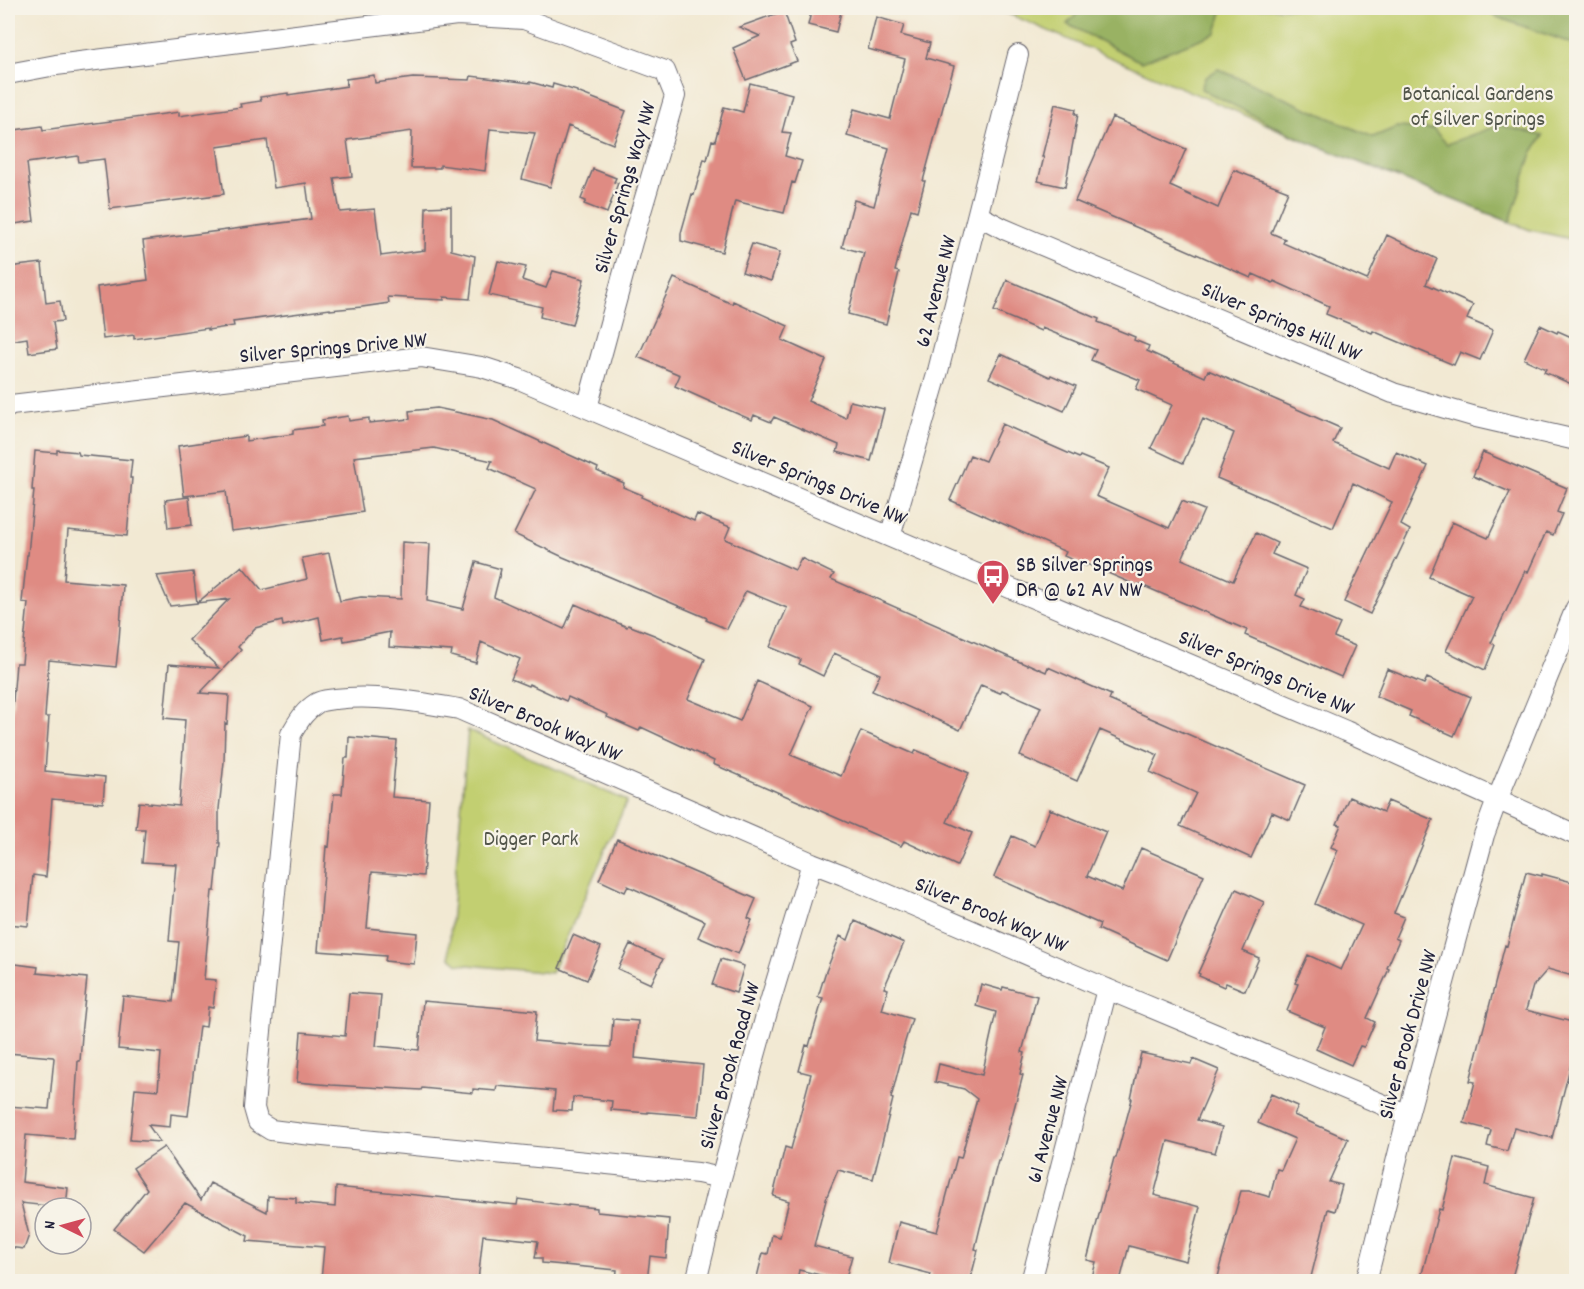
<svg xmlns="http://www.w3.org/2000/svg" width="1584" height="1289" font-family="Dekko,sans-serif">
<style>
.green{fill:#c2cf71;stroke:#727856;stroke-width:1.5}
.forest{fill:#99b263;stroke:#5e6a4f;stroke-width:1.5}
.building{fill:#df8b83}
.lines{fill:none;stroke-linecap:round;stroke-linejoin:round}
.minor-casing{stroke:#6b6870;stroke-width:22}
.minor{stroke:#fff;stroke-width:20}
.labels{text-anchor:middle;stroke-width:4.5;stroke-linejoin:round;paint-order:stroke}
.park-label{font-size:22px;fill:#52564b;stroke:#f7f3e8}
.street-label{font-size:22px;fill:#22223b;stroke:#f7f3e8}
.poi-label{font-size:22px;fill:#22223b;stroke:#f7f3e8;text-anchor:start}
</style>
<rect width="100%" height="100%" fill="#f7f3e8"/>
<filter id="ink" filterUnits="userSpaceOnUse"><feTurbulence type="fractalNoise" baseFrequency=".0167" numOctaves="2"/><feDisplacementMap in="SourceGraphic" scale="12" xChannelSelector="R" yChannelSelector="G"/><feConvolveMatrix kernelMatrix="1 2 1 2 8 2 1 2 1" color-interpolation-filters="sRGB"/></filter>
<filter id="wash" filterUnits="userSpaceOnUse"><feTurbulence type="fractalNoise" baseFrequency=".008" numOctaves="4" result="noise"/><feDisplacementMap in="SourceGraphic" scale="24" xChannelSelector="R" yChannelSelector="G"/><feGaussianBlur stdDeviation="1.35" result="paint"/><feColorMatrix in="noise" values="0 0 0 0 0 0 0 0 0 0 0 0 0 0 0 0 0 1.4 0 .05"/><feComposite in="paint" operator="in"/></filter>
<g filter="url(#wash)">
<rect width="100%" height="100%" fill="#f2e9d3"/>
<!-- green -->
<path class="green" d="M995 8H1576V240L1530 230 1303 140Z
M468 730 627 801 551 973 459 964 450 957 449 947Z"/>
<!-- forest -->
<path class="forest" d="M1083 8H1223L1216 33 1141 62 1067 24Z
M1485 8H1576V45L1494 16Z
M1218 69 1373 137 1397 127 1433 129 1447 144 1499 125 1543 136 1532 153 1510 222 1303 140 1201 89 1205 78Z"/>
<g id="blocks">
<!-- building -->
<path class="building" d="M812 8H842L836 32 808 25Z
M784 11 795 43 790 45 797 61 746 80 733 48 760 36 739 27Z
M876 17 904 25 901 35 930 43 926 58 954 66 923 181H925L917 211 911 209 895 271 899 272 886 324 848 314 864 253 842 247 854 200 874 206 889 148 847 136 854 109 890 119 905 59 868 49Z
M374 75 375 83 413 78 470 80 471 76 530 83V82L552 88 553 84 577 91V92L626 111 613 144 568 126 550 187 522 179 535 133 490 129 485 171 440 165V168H411L412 131 347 140 352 176 334 178 340 212 375 209 381 256 425 250 426 207 451 206V250L475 256 470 299 444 297V300L388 297 389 303 362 307 330 310V309L233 322 234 326 208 330V328L134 339V335L103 339 97 287 148 280 143 241 311 219 306 183 274 188 267 140 217 147 224 194 110 209 104 159 79 162 78 156 27 163 34 221 8 225V131L42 126 43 130 179 112V116L241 107 240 104 261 101 260 97 288 93V95L347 86 346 79Z
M750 83 792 94 782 132 791 133 785 156 802 161 795 183 792 182 784 213 735 201 722 252 681 241V233L692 194 694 195 704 159 707 160 712 140 715 141 724 107 743 112Z
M1055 104 1076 109 1075 114H1078L1065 187 1038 181 1044 157H1042Z
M1112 117 1186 149 1170 186 1218 208 1234 170 1288 191 1271 233 1285 239 1283 243 1367 280 1387 235 1437 259 1426 284 1473 305 1467 319 1493 330 1480 360 1460 352 1454 365 1373 331 1372 333 1326 314 1329 306 1274 281 1273 283 1253 274 1251 278 1178 246V245L1075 201Z
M593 169 616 178 614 182 618 183 607 213 584 204 586 201 581 199Z
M752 244 780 252 771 281 742 272Z
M498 261 526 267 522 280 546 288 553 271 584 279 572 325 540 317 542 307 489 295Z
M42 263 46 303 60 301 63 321 53 322 57 349 29 353 27 338 8 341V267Z
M674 278 732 304 733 301 788 326 782 340 826 360 808 401 846 418 850 401 884 409 871 461 837 452 839 445 774 417 771 422 754 415 752 420 724 408 675 386 680 375 638 357Z
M1007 280 1099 319 1098 322 1135 337 1134 340 1149 346 1147 351 1205 377 1208 370 1340 428 1333 443 1389 468 1396 452 1428 466 1401 525 1410 530 1370 614 1344 602 1392 502 1353 483 1333 528 1270 501 1217 478 1234 433 1203 419 1183 463 1151 448 1172 405 1136 389 1140 380 1091 360 1096 350 1042 328 1041 331 994 311Z
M1540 325 1557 333 1558 331 1576 339V386L1544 372 1546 369 1524 359Z
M1001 354 1050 377 1051 375 1076 386 1064 411 989 378Z
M437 408 493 420 598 468 597 471 624 483 623 487 642 495 641 497 694 521 697 514 730 527 725 539 795 570 801 558 834 574 831 579 1027 665 1028 664 1046 672 1048 667 1111 695 1109 700 1305 785 1290 820 1272 812 1251 858 1180 826 1196 793 1150 772 1158 755 1100 730 1077 781 1020 756 1041 707 1002 690 1000 693 981 685 960 730 872 691 880 674 834 653 823 676 799 664 801 660 770 647 787 608 746 591 727 629 706 620 707 618 563 557 514 534 536 489 489 468 492 461 434 448 354 457 363 512 258 528 231 531 226 491 184 496 178 446 246 436V441L293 434V430L323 426 322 420 348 416 349 421 369 418V423L410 419 409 411Z
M1002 424 1079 458 1080 456 1109 468 1096 496 1169 528 1182 501 1204 510 1182 559 1233 581 1256 533 1277 543 1272 554 1307 569 1296 595 1305 599 1301 607 1340 624 1334 637 1355 646 1341 677 1245 635 1247 630 1139 584 1138 586 1087 564 1086 566 1064 556 1066 552 950 500 970 455 985 461Z
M57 450 78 452 79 455 132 460 130 478H132L127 536 68 530 64 580 123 585 119 640 116 667 49 660 45 717H49L45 771 105 777 103 803 52 799 46 877 33 875 28 926 8 924V792L12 750H9L16 663H22L28 603 22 602 27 555H28L34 490H32L35 451 57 453Z
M1483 452 1567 488 1557 512 1562 514 1553 535 1546 532 1528 572 1525 571 1491 643 1495 645 1485 670 1446 651 1472 596 1429 577 1452 522 1488 538 1510 492 1473 476Z
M189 497 192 525 168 528 165 500Z
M402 542 430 544 427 601 463 609 476 562 501 569 494 597 564 629 575 604 627 627 628 625 654 635 705 659 688 699 740 721 757 681 813 706 791 755 841 776 861 731 914 754 916 750 969 773 947 822 972 833 957 866 904 841 901 846 713 764 714 761 641 727 639 731 607 717 608 715 568 697 566 701 529 684 528 686 511 679 520 659 481 642 476 663 451 656 452 651 389 647 390 632 344 641 343 636 323 640 319 617 283 626 282 621 255 628 238 647 241 650 200 693 229 695 227 724 225 723 224 762 219 809V843H220L215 891H212L204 979 216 980 213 1008 208 1007 206 1027 199 1026 188 1116 171 1114 170 1127 148 1125 160 1142 130 1140 135 1088 158 1090 161 1053 118 1049 123 996 173 1002 179 942 169 941 176 864 142 862 145 829H136L139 802 179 806 185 720 164 718 169 664 219 668 189 640 229 599 197 603 242 566 262 590 307 579 302 558 329 553 340 601 361 597 401 599Z
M193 572 197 603 170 606 157 576Z
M1387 669 1424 684 1427 678 1471 697 1454 736 1409 716 1411 711 1376 696Z
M349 737 397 741 392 797 429 800 423 876 372 872 367 928 417 933 414 964 385 961 386 956 318 951 326 846 329 847 334 794H342L345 758H348Z
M1349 797 1383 812 1388 801 1433 820 1394 913 1404 917 1395 938 1399 940 1387 968 1389 969 1367 1018 1375 1022 1364 1047 1360 1046 1351 1065 1316 1049 1325 1027 1287 1011 1298 984 1295 983 1308 955 1341 970 1362 925 1315 904 1338 850 1331 847 1341 825 1337 824Z
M1050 809 1106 832 1087 876 1122 891 1141 848 1204 875 1167 960 1098 929 1100 924 994 877 1012 836 1035 846Z
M617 839 756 899 748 918 752 920 738 954 698 937 705 921 628 886 625 892 599 880Z
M1526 872 1542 876V874L1576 883V977L1548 969 1533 986 1526 1010 1576 1023V1044L1552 1138 1514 1128 1507 1151 1487 1146 1491 1130 1464 1123 1475 1082 1470 1081 1505 945 1507 946Z
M1236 889 1264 902 1243 951 1259 958 1245 991 1226 983 1224 987 1199 976 1200 974 1198 973Z
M855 921 904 943 884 988 888 989 882 1010 912 1019 903 1048H904L891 1098 893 1099 873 1179 838 1170 827 1196 814 1246 852 1256 845 1281 799 1270 797 1281H756L763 1253 768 1254 772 1235 780 1237 789 1201 773 1196 785 1147 791 1149 811 1074 799 1071 806 1045 809 1046 823 998 818 997 825 974 840 936 848 940Z
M573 935 601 947 587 980 559 968Z
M630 944 663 959 651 984 618 969Z
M721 959 744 966 736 993 712 985Z
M8 963 38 967 37 973 87 978 81 1035H82L80 1061H78L73 1139 26 1135 22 1182 68 1188 66 1208 21 1203 29 1235 24 1249 8 1247V1106L49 1109 54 1058 53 1057 8 1053Z
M981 984 1002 990 1003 987 1037 996 1022 1052 1025 1053 1020 1074 1023 1075 1000 1161H998L980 1228 975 1249 978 1250 970 1281H929L931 1274 889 1263 899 1222 937 1232 957 1157 961 1158 977 1099 964 1089 935 1082 939 1064 982 1075 996 1012 976 1006Z
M349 993 381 995 376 1046 419 1050 423 1001 537 1011 534 1041 590 1046 611 1047 613 1019 638 1021 635 1058 703 1065 698 1116 648 1112V1113L611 1110 612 1101 573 1097 572 1111 553 1110 555 1091 497 1086 496 1091 473 1089V1093L422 1088 421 1090 331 1085 297 1082 301 1032 345 1036Z
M1141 1053 1191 1064 1193 1059 1219 1070 1197 1120 1222 1127 1215 1153 1168 1141 1154 1195 1200 1207 1186 1261 1129 1246 1120 1281H1091L1096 1262 1087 1260 1114 1158H1116L1132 1099H1131Z
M1271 1094 1298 1106 1294 1115 1348 1139 1329 1182 1342 1185 1335 1211 1328 1209 1310 1281H1217L1220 1269H1219L1241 1191H1249L1270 1197 1277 1169 1281 1170 1295 1139 1258 1123Z
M164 1147 201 1200 210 1183 267 1212 268 1196 296 1198V1203L335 1207 336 1187 517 1205 518 1199 568 1206V1205L597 1208V1212L669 1219 666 1258 650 1256 647 1281H616L617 1270 542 1263V1258H535L538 1241 483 1235 478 1281H321L324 1247 247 1241 248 1236 185 1203 144 1251 114 1229 147 1189 133 1168Z
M1455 1158 1489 1167 1485 1185 1534 1198 1511 1281H1420L1439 1209 1442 1210Z"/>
</g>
</g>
<g filter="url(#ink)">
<use href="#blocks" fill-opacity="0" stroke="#6b6870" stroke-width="1.5"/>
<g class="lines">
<defs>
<path id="minor" d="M8 74 56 65 457 15 524 19 665 71 675 96 632 242 587 408
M979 216 1004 229 1393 393 1476 417 1576 440
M8 407 11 405 421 357 482 367 519 379 1346 731 1576 835
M890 537 938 371 1018 55
M721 1178 698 1173 303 1134 271 1130 258 1122 254 1108 257 1071 291 734C299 721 303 712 317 703 322 700 329 700 335 699 376 694 418 702 459 709L812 863 843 875 1107 989 1408 1115
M696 1282 721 1178 767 1012 812 863
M1031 1282 1107 989
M1366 1282 1408 1115 1484 835 1497 800 1576 608"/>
</defs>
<!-- minor casing -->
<use href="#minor" class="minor-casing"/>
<!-- minor -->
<use href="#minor" class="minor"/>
</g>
</g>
<!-- icons -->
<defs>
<symbol id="bus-pin" viewBox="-11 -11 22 30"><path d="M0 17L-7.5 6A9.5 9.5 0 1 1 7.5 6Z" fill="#d1495b" stroke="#f7f3e8"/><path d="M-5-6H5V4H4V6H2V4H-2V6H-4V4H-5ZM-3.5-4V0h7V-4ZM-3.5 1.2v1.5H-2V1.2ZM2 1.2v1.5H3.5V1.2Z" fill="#fff"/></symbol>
</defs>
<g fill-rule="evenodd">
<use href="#bus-pin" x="974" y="557" width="38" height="52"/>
</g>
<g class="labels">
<!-- park labels -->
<g class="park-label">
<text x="1478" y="100">Botanical Gardens<tspan x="1478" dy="25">of Silver Springs</tspan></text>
<text x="531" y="845">Digger Park</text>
</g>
<!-- street labels -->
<g class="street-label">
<text transform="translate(623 187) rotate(-74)" y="8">Silver Springs Way NW</text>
<text transform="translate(934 291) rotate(-76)" y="8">62 Avenue NW</text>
<text transform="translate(1282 320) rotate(23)" y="8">Silver Springs Hill NW</text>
<text transform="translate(333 346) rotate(-5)" y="8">Silver Springs Drive NW</text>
<text transform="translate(820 481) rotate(23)" y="8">Silver Springs Drive NW</text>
<text transform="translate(1267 671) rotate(23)" y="8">Silver Springs Drive NW</text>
<text transform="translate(546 722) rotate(23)" y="8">Silver Brook Way NW</text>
<text transform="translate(992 913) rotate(23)" y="8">Silver Brook Way NW</text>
<text transform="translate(1406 1034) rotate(-75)" y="8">Silver Brook Drive NW</text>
<text transform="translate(728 1065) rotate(-74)" y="8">Silver Brook Road NW</text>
<text transform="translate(1046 1129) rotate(-75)" y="8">61 Avenue NW</text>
</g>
<!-- poi labels -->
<g class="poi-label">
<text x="1016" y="571">SB Silver Springs<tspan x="1016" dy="25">DR @ 62 AV NW</tspan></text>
</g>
</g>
<!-- margin -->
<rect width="1584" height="1289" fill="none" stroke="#f7f3e8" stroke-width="30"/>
<!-- north arrow -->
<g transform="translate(63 1226) rotate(275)"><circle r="28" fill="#f7f3e8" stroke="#a29fa3" stroke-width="1.5"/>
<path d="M0-4.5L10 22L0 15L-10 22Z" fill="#d1495b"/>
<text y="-9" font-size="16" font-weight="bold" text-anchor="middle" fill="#22223b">N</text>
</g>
</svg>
